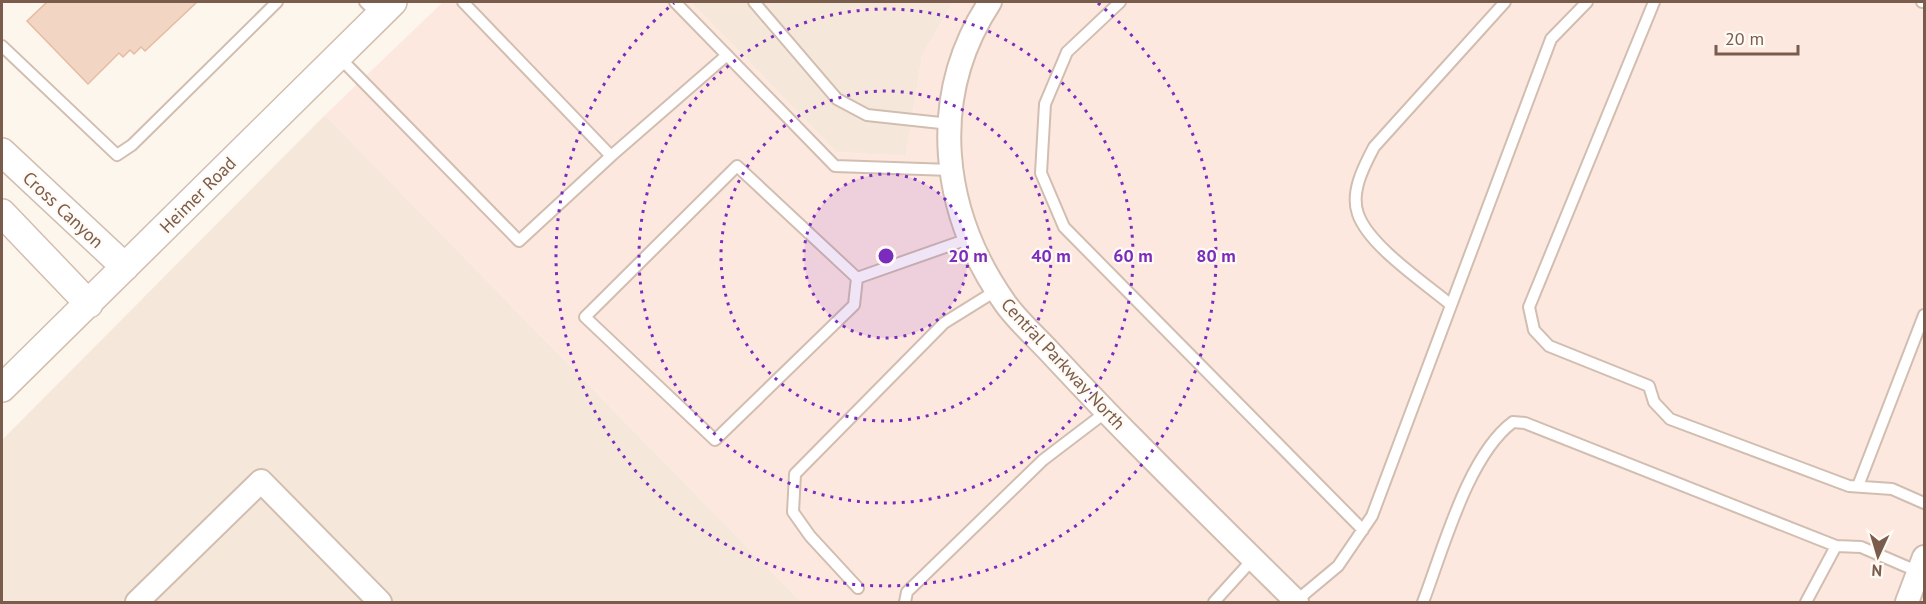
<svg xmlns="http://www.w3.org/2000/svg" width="1926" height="604" font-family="'PT Sans',sans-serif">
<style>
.residential{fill:#f5e8da}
.commercial{fill:#fde8e0}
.building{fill:#f3d5c3;stroke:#e6bba3;stroke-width:1.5}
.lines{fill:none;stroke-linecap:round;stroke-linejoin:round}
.service-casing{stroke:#d1beb0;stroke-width:14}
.minor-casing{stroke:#d1beb0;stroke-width:26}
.tertiary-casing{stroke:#d1beb0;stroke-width:30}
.service{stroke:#fff;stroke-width:10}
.minor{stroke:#fff;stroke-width:22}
.tertiary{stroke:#fff;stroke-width:27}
.ring{fill:none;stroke:#7b2cbf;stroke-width:3;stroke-dasharray:3 6}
.labels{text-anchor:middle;stroke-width:4.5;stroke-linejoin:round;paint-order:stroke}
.street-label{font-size:18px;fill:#7a5c4d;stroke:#fffaf3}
.centre{fill:#7b2cbf;stroke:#fffaf3;stroke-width:3}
.ring-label{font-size:18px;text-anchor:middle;font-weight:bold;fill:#7b2cbf;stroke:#fffaf3;stroke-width:4.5;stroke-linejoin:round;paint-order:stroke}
</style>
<rect width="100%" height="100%" fill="#fdf6ec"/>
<!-- residential -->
<path class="residential" d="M691 2H953L922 56 906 156 836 152Z
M325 115 801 602H2V440Z"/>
<!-- commercial -->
<path class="commercial" d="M443 2H691L836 152 906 156 922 56 953 2H1924V602H801L325 115Z"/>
<!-- building -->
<path class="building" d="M47 2H197L145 51 141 47 134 54 130 50 123 57 119 53 88 84 27 21Z"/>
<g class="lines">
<defs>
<path id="service" d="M365 2 379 16
M463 2 611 156 727 55
M675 2 835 166 951 170
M754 2 837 99 867 115 950 124
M1120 2 1067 52 1045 104 1041 173 1064 227 1363 530
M1654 2 1529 307 1534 330 1549 346 1649 386 1654 402 1670 419 1849 486 1892 489 1924 503
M1922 2H1924
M2 46 117 155 132 145 277 2
M338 56 519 241 611 156
M857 278 737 166 585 317 715 440 854 305 857 278 968 239
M1451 305C1425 283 1369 246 1358 214 1350 192 1364 166 1374 147L1505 2
M1858 486 1924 315
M858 588 810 536 793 512 795 474 944 323 997 290
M1296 601 1338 566 1372 516 1551 39 1587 2
M905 602 907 592 1043 460 1106 412
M1214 602 1253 559
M1423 602C1443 550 1468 455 1513 422L1525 423 1836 546
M1806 602 1836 546 1861 547 1919 572"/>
<path id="minor" d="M990 2C927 98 941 212 1005 303 1017 320 1034 335 1048 350 1076 380 1104 410 1133 439 1187 494 1242 548 1297 602
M137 602 261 481 380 602
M1907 602 1924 557"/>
<path id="tertiary" d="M2 152 125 267
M2 213 89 304
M2 388 393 2"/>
</defs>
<!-- service casing -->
<use href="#service" class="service-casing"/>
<!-- minor casing -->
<use href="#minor" class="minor-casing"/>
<!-- tertiary casing -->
<use href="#tertiary" class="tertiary-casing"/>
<!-- service -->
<use href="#service" class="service"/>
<!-- minor -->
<use href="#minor" class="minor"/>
<!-- tertiary -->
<use href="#tertiary" class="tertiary"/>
</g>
<!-- distance rings -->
<circle cx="886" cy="256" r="82" fill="#7b2cbf" fill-opacity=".12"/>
<g class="ring">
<circle cx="886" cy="256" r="82"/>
<circle cx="886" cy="256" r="165"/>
<circle cx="886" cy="256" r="247"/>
<path d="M1098 3A330 330 0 1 1 674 3"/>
</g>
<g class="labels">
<!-- street labels -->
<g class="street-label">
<text transform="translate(198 195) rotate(-45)" y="6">Heimer Road</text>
<text transform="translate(63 210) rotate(43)" y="6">Cross Canyon</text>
<text transform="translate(1063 364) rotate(47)" y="6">Central Parkway North</text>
</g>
</g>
<circle cx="886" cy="256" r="9" class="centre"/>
<g class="ring-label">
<text x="968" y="262">20 m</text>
<text x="1051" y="262">40 m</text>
<text x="1133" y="262">60 m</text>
<text x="1216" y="262">80 m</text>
</g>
<!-- border -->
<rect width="1926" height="604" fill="none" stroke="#7a5c4d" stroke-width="6"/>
<!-- north arrow -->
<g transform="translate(1878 556) rotate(184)" stroke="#fffaf3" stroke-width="4.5" paint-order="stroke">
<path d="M0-4.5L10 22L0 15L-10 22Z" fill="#7a5c4d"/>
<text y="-9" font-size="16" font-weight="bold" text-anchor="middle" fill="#7a5c4d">N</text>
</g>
<!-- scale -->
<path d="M1716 45v9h82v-9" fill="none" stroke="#7a5c4d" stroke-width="3"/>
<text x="1725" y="45" font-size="18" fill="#7a5c4d" stroke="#fffaf3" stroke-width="4.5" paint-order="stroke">20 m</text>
</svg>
